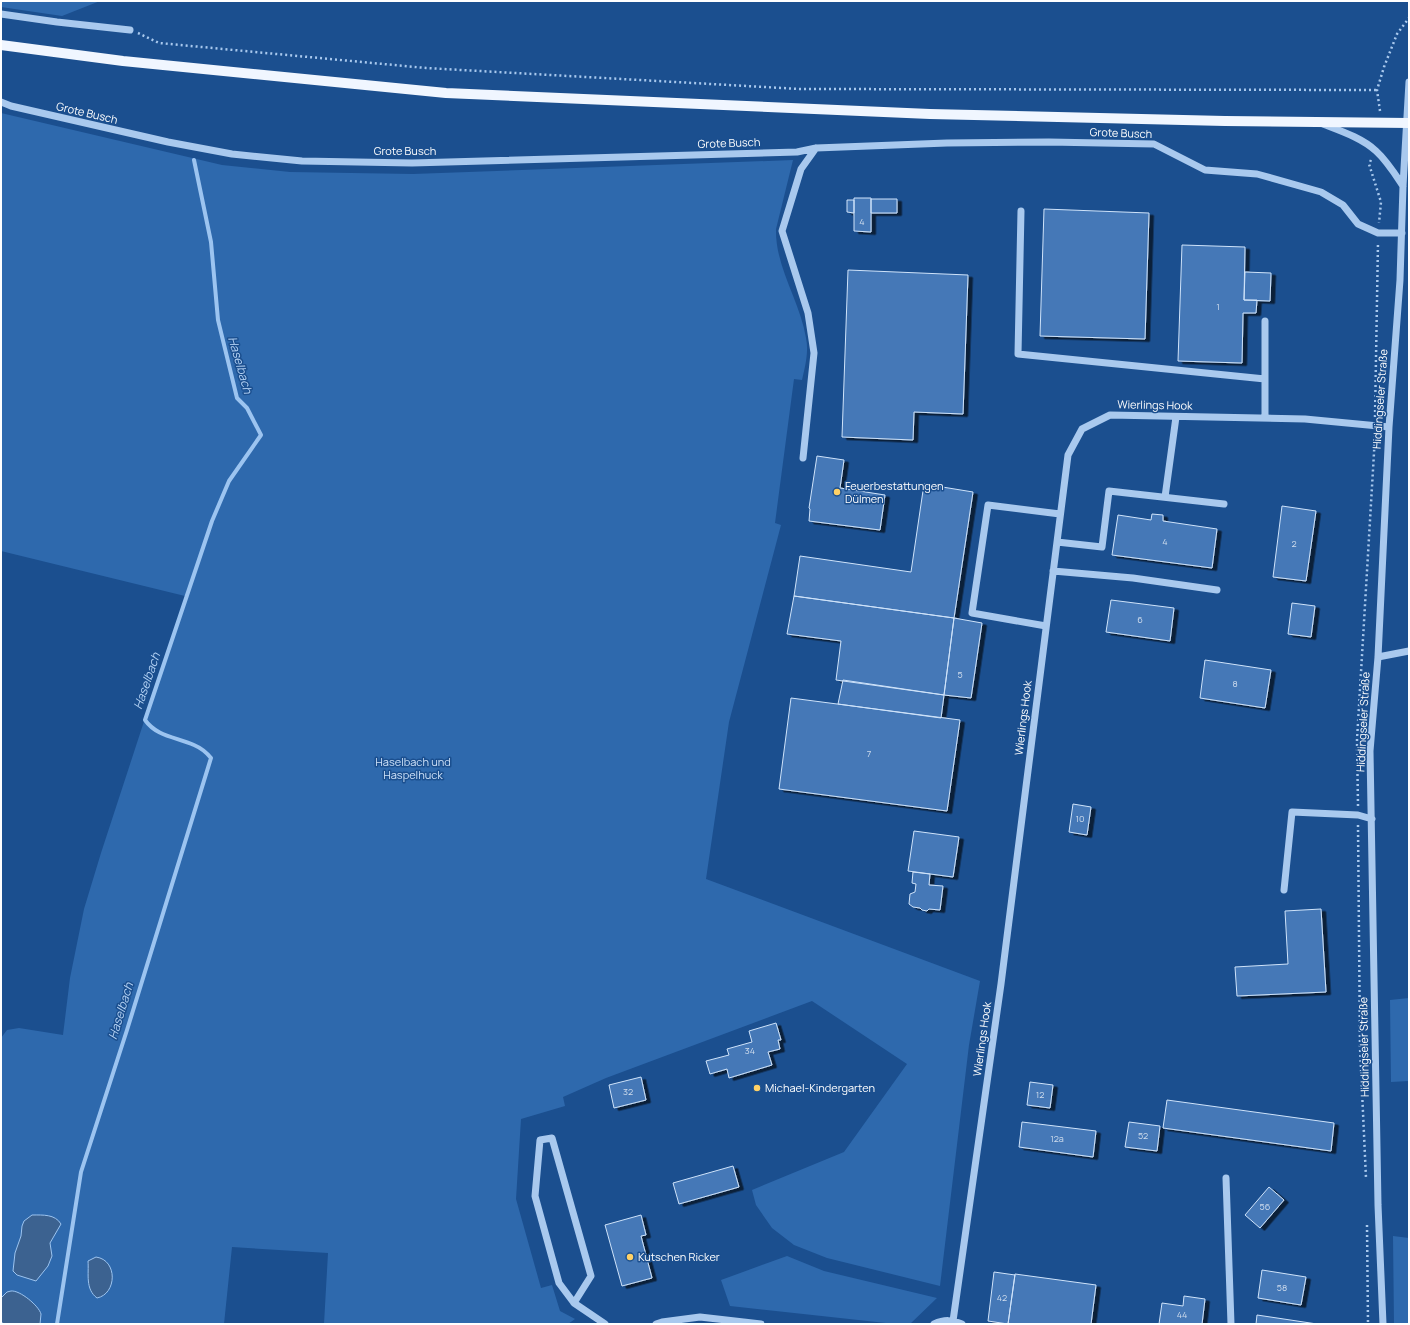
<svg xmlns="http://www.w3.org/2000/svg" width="1410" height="1325" font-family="Manrope,sans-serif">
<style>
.green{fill:#2e69ad}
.water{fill:#3c6290;stroke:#9cc4f0}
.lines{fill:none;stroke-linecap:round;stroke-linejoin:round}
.stream{stroke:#9cc4f0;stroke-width:4}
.building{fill:#4478b7;stroke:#cfe3fa;filter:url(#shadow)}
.path{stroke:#a9c9ee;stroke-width:2.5;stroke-dasharray:2 3;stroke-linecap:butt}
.minor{stroke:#a9c9ee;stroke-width:7}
.major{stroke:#f0f6ff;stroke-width:10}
.poi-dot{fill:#ffd166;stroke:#1b4f8f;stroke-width:1.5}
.labels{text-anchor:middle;stroke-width:3;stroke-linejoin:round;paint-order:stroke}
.number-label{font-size:9px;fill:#d0dded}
.street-label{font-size:11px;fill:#fff;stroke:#1b4f8f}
.poi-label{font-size:11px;fill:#fff;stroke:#1b4f8f;text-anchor:start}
.park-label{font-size:11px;fill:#cfe3fa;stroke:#1b4f8f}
.water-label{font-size:12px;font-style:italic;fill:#b5d3f5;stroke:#1b4f8f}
</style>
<defs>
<filter id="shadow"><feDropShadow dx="4.5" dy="2.5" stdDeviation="0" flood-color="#0009"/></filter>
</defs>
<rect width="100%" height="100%" fill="#1b4f8f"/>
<!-- green -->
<path class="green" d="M1 1H100L62 16 1 7Z
M1 113 222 165 290 172 413 174 793 160 776 229C775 267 800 301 806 338 809 352 805 367 802 380L794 379 775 523 781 525 729 722 706 879 980 981 969 1045 940 1286 827 1258 794 1245 772 1228 756 1205 752 1190 844 1152 907 1064 812 1001 606 1078 563 1097 565 1106 521 1119 516 1199 541 1288 552 1285 560 1311 575 1319 568 1324H324L328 1253 232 1247 224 1324H1V1038L7 1030 19 1028 63 1035 70 978 84 909 101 853 185 596 1 551Z
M1409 998V1081L1391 1082 1390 1000Z
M1393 1236 1409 1238V1324H1394Z
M787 1256 824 1271 937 1298 910 1324H895L730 1306 721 1280Z"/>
<!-- water -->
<path class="water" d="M32 1215C43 1215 55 1214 61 1224L50 1243 52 1256 48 1266 36 1281 17 1275 13 1271 15 1253 21 1236 22 1226 24 1221Z
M96 1257C118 1260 117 1294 97 1298 85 1289 89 1274 88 1261Z
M11 1291C20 1290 39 1306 41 1314 41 1317 40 1321 40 1324H3L1 1321V1298L7 1292Z"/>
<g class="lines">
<!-- stream -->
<path class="stream" d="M57 1324 81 1172 127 1030 211 758C207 753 201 748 194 745 177 737 157 737 145 720L212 521 229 481 261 435 247 408 237 398 218 320 211 242 194 160"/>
</g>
<!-- building -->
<path class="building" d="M854 198H871V232L854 231Z
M871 199H897V213H871Z
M847 200H854V213L847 212Z
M1044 209 1149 213 1145 339 1040 336Z
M1182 245 1245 247 1244 300H1257L1256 313H1243L1242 363 1178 361Z
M848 270 968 275 963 414 914 412 913 440 842 437Z
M1245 272 1271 273 1270 301 1244 300Z
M817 456 844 460 840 488 885 495 880 530 809 521 810 509 809 508Z
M924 484 973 492 954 618 794 596 800 556 911 572Z
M1282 506 1316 511 1306 581 1273 577Z
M1152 514 1163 515V521L1217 529 1212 568 1112 555 1118 515 1151 520Z
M794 596 954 618 944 695 836 680 841 641 787 634Z
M1111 600 1174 608 1170 641 1106 632Z
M1292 603 1315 606 1311 637 1288 634Z
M954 618 982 623 971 698 944 695Z
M1205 660 1271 670 1265 708 1200 698Z
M843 680 944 695 941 718 838 704Z
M791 698 960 720 947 811 779 789Z
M1073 804 1091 807 1087 835 1069 832Z
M914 831 959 837 953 877 908 871Z
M913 872 930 874 929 885 943 886 940 910 929 909 927 911 922 910 920 908 913 907 909 904 910 894 915 892 916 884 912 883Z
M1321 909 1326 992 1237 996 1235 967 1288 964 1285 911Z
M776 1023 781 1040H778L780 1049 768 1052 772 1065 729 1078 727 1069 710 1074 706 1061 729 1055 727 1049 752 1042 749 1031Z
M641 1077 646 1100 614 1108 609 1085Z
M1030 1082 1053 1085 1050 1108 1027 1105Z
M1167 1100 1334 1123 1331 1151 1163 1128Z
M1022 1122 1096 1131 1093 1157 1019 1147Z
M1129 1122 1160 1126 1157 1151 1125 1147Z
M733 1166 739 1187 679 1204 673 1183Z
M1269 1187 1284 1200 1260 1228 1245 1215Z
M641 1215 646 1235 641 1236 652 1278 622 1286 605 1225Z
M1262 1270 1306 1277 1301 1305 1258 1298Z
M994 1272 1015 1275 1008 1324 988 1321Z
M1015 1274 1096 1285 1091 1324H1008Z
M1184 1296 1205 1299 1202 1324H1159L1162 1303 1183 1306Z
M1257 1315 1317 1324H1256Z"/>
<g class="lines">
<!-- path -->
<path class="path" d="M138 33 159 43 426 68 800 89 1377 90
M1380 111 1377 90 1384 67 1397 34 1409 18
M1371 160 1369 164 1381 202 1379 223
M1375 417 1378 242
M1358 806 1357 740 1375 436
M1358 825 1360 1047 1366 1178
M1367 1225 1368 1324"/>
<!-- minor -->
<path class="minor" d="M1 14 57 22 130 30
M1 102 11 106 168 142 232 154 302 161 412 163 797 152 816 148 947 143 1049 142 1154 144 1205 170 1257 174 1321 192 1343 205 1358 224 1378 233H1402
M1323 124C1341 131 1362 138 1376 151 1387 161 1395 174 1403 186
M1021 211 1018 354 1265 379
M1265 418V321
M803 458 814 353 808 313 782 231 801 169 816 148
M1165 497 1176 417
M1057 542 1102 547 1109 491 1224 504
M1053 571 1133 578 1217 590
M1046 626 972 613 988 505 1060 514
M1378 657 1409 651
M1284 890 1292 812 1358 815 1372 819
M1226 1178 1231 1324
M574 1303 591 1276 552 1138 540 1140 535 1196 559 1283 574 1303 605 1324
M953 1321 1001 984 1068 455 1082 429 1110 415 1305 419 1389 427
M656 1324 662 1322 700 1317 761 1324
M934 1324C945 1319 952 1320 962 1324
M1383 1324 1378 1205 1370 751 1378 657 1389 427 1400 280 1403 186 1409 82"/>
<!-- major -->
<path class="major" d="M1 45 123 61 446 93 930 114 1225 121 1409 123"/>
</g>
<!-- markers -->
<g class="poi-dot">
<circle cx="837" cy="492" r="4"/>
<circle cx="757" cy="1088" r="4"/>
<circle cx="630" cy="1257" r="4"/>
</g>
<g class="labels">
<!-- number labels -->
<g class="number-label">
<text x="862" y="225">4</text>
<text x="1218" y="310">1</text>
<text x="1165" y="545">4</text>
<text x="1294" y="547">2</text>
<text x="1140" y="623">6</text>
<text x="960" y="678">5</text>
<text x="1235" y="687">8</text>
<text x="869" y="757">7</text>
<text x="1080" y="822">10</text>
<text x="750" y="1054">34</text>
<text x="628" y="1095">32</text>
<text x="1040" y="1098">12</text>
<text x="1143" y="1139">52</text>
<text x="1057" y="1142">12a</text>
<text x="1265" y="1210">56</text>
<text x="1282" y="1291">58</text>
<text x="1002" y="1301">42</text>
<text x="1182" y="1318">44</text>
</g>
<!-- street labels -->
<g class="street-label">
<text transform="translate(87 113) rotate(13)" y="4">Grote Busch</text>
<text transform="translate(1121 133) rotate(2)" y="4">Grote Busch</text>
<text transform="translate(729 143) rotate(-2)" y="4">Grote Busch</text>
<text x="405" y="155">Grote Busch</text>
<text transform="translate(1380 399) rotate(-86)" y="4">Hiddingseler Straße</text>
<text transform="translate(1155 405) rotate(1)" y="4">Wierlings Hook</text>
<text transform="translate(1023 718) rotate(-83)" y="4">Wierlings Hook</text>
<text transform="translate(1363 722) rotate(-87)" y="4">Hiddingseler Straße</text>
<text transform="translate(982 1039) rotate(-82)" y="4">Wierlings Hook</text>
<text transform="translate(1364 1047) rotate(-91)" y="4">Hiddingseler Straße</text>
</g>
<!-- poi labels -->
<g class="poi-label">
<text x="845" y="490">Feuerbestattungen<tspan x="845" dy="13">Dülmen</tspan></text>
<text x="765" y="1092">Michael-Kindergarten</text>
<text x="638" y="1261">Kutschen Ricker</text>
</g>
<!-- park labels -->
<g class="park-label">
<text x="413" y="766">Haselbach und<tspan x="413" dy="13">Haspelhuck</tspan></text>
</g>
<!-- water labels -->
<g class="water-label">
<text transform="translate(240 365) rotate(74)" y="4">Haselbach</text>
<text transform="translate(147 681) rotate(-71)" y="4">Haselbach</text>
<text transform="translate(121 1011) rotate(-73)" y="4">Haselbach</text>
</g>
</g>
<!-- border -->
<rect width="1410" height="1325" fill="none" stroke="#ffffff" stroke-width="4"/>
</svg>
